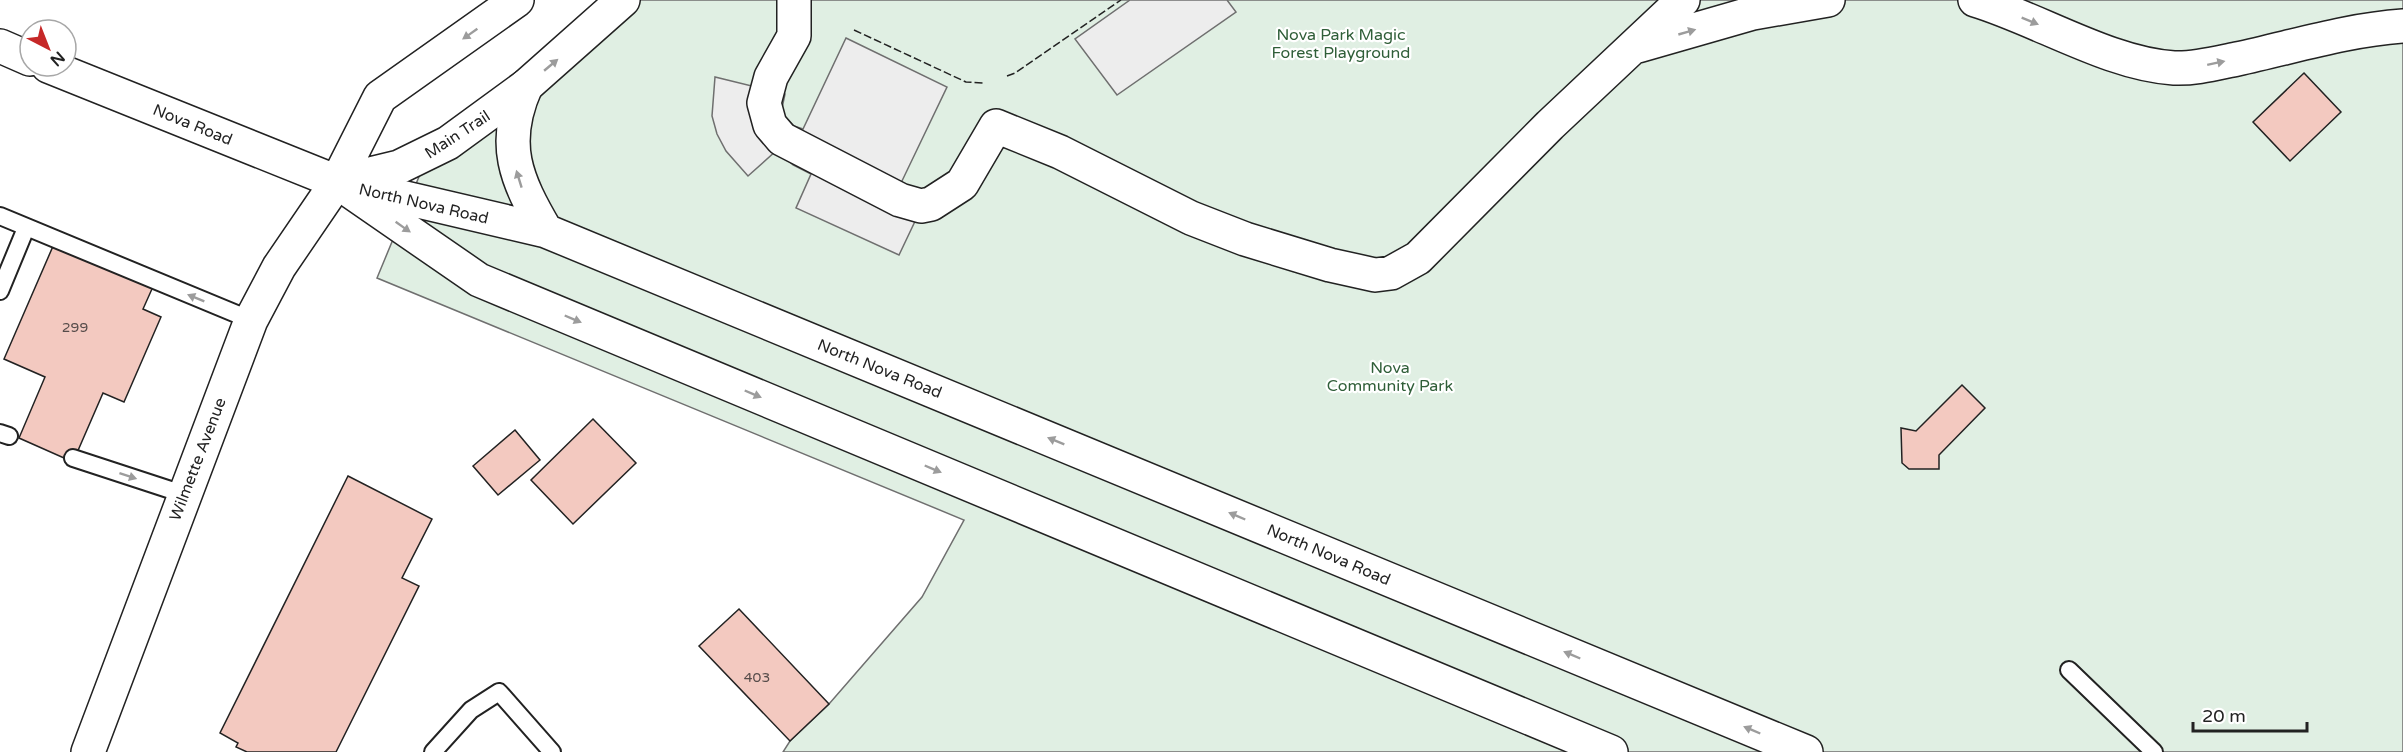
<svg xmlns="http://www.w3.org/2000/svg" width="2403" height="752" font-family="'Varela Round',sans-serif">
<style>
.green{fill:#e0efe3;stroke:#6f6f6f;stroke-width:1.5}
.parking{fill:#ededed;stroke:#6f6f6f;stroke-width:1.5}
.building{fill:#f3c9c0;stroke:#222;stroke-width:1.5}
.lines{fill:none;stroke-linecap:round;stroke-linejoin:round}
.service-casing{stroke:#222;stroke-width:20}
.minor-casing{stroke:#222;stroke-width:36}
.tertiary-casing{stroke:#222;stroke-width:36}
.primary-casing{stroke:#222;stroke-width:36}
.service{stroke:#fff;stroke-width:16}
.minor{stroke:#fff;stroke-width:33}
.tertiary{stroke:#fff;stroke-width:33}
.primary{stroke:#fff;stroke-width:33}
.fence{stroke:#222;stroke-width:1.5;stroke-dasharray:8 3;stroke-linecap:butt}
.oneway{fill:#9c9c9c}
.labels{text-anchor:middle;stroke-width:4.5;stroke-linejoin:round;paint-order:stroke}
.number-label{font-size:14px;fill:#564c4a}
.park-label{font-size:16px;fill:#2f5e38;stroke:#fff}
.street-label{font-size:16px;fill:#222;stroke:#fff}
</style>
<rect width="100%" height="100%" fill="#fff"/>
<!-- green -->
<path class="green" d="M622 0H2403V752H783L790 741 829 704 922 597 964 520 377 278 428 155Z"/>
<!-- parking -->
<path class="parking" d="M1130 0H1227L1236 12 1117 95 1075 39Z
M846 38 947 87 901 183 928 194 899 255 796 208 811 174 793 165 777 150 748 176 726 151 717 134 712 116 715 77 785 94 782 108 784 115 794 126 803 129Z"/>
<!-- building -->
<path class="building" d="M2304 73 2341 112 2290 161 2253 122Z
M57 237 156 280 143 309 161 317 124 402 103 393 73 462 19 438 45 377 4 359Z
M1962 385 1985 408 1939 455V469H1909L1902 463 1901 428 1916 431Z
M593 419 636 463 573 524 531 480Z
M515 430 540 460 498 495 473 466Z
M348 476 432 519 402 578 419 586 336 752H247L236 747 238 743 220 733Z
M739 609 829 704 790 741 699 646Z"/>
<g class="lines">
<defs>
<path id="service" d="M0 216 251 320
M0 291 26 228
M0 433 9 436
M73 458 183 494
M2069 670 2154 752
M433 752 471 710 499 692 552 752"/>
<path id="minor" d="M794 0V36L771 77 764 103 770 125 782 139 900 200 921 206 931 204 962 184 996 126 1060 152 1191 218 1245 239 1330 265 1375 275 1391 273 1418 258 1550 125 1683 0
M1975 0C2038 19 2109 64 2174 68 2195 69 2217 63 2237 59 2293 47 2346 30 2403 26
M1638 46 1753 13 1828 0
M337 182 399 167 448 143 526 86 623 0
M337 182 380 97 517 0"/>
<path id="tertiary" d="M88 752 251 320 279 267 337 182"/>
<path id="primary" d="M0 46 30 59
M48 66 337 182 546 231 1806 752
M526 86C500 144 516 180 546 231
M353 193 479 280 1611 752"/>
</defs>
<!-- service casing -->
<use href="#service" class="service-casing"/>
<!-- minor casing -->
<use href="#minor" class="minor-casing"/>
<!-- tertiary casing -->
<use href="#tertiary" class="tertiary-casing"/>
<!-- primary casing -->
<use href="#primary" class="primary-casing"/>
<!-- service -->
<use href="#service" class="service"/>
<!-- minor -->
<use href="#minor" class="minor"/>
<!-- tertiary -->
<use href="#tertiary" class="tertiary"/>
<!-- primary -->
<use href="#primary" class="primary"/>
<!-- fence -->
<path class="fence" d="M854 30 966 82 983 83
M1007 76 1015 73 1121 0"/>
</g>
<!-- one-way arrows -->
<defs><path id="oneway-solid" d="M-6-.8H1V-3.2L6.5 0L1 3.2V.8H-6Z" transform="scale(1.5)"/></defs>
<g class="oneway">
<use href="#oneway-solid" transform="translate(2030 21) rotate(22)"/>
<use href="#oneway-solid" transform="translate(1687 32) rotate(-16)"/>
<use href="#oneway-solid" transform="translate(470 34) rotate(145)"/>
<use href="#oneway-solid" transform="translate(2216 63) rotate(-12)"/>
<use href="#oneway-solid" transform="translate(551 65) rotate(-40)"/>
<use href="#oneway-solid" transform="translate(519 179) rotate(-107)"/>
<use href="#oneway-solid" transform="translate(403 227) rotate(35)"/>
<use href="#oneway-solid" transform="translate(196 298) rotate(-158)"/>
<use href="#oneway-solid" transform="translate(573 319) rotate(23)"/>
<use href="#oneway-solid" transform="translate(753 394) rotate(23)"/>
<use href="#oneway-solid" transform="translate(1056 441) rotate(-158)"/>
<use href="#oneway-solid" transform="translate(933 469) rotate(23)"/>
<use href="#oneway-solid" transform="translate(128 476) rotate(18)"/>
<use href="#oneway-solid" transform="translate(1237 516) rotate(-157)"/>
<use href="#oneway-solid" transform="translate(1572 655) rotate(-157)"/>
<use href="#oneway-solid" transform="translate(1752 730) rotate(-157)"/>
</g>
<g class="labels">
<!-- number labels -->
<g class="number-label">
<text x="75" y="332">299</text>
<text x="757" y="682">403</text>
</g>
<!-- park labels -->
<g class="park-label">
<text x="1341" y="40">Nova Park Magic<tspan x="1341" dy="18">Forest Playground</tspan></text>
<text x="1390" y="373">Nova<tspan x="1390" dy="18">Community Park</tspan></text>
</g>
<!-- street labels -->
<g class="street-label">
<text transform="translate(193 124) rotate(22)" y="6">Nova Road</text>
<text transform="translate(457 134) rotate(-33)" y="6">Main Trail</text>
<text transform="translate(424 203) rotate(13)" y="6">North Nova Road</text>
<text transform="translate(880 368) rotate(22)" y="6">North Nova Road</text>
<text transform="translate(197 459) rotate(-69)" y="6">Wilmette Avenue</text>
<text transform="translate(1329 554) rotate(23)" y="6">North Nova Road</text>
</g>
</g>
<!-- north arrow -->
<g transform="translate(48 48) rotate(138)"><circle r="28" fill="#ffffff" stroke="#a7a7a7" stroke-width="1.5"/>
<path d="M0-4.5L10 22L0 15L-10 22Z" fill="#c62828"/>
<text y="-9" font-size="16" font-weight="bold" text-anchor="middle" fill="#222222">N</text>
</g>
<!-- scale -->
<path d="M2193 722v9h114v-9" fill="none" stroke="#222222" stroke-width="3"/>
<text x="2202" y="722" font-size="18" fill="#222222" stroke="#ffffff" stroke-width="4.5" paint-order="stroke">20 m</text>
</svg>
